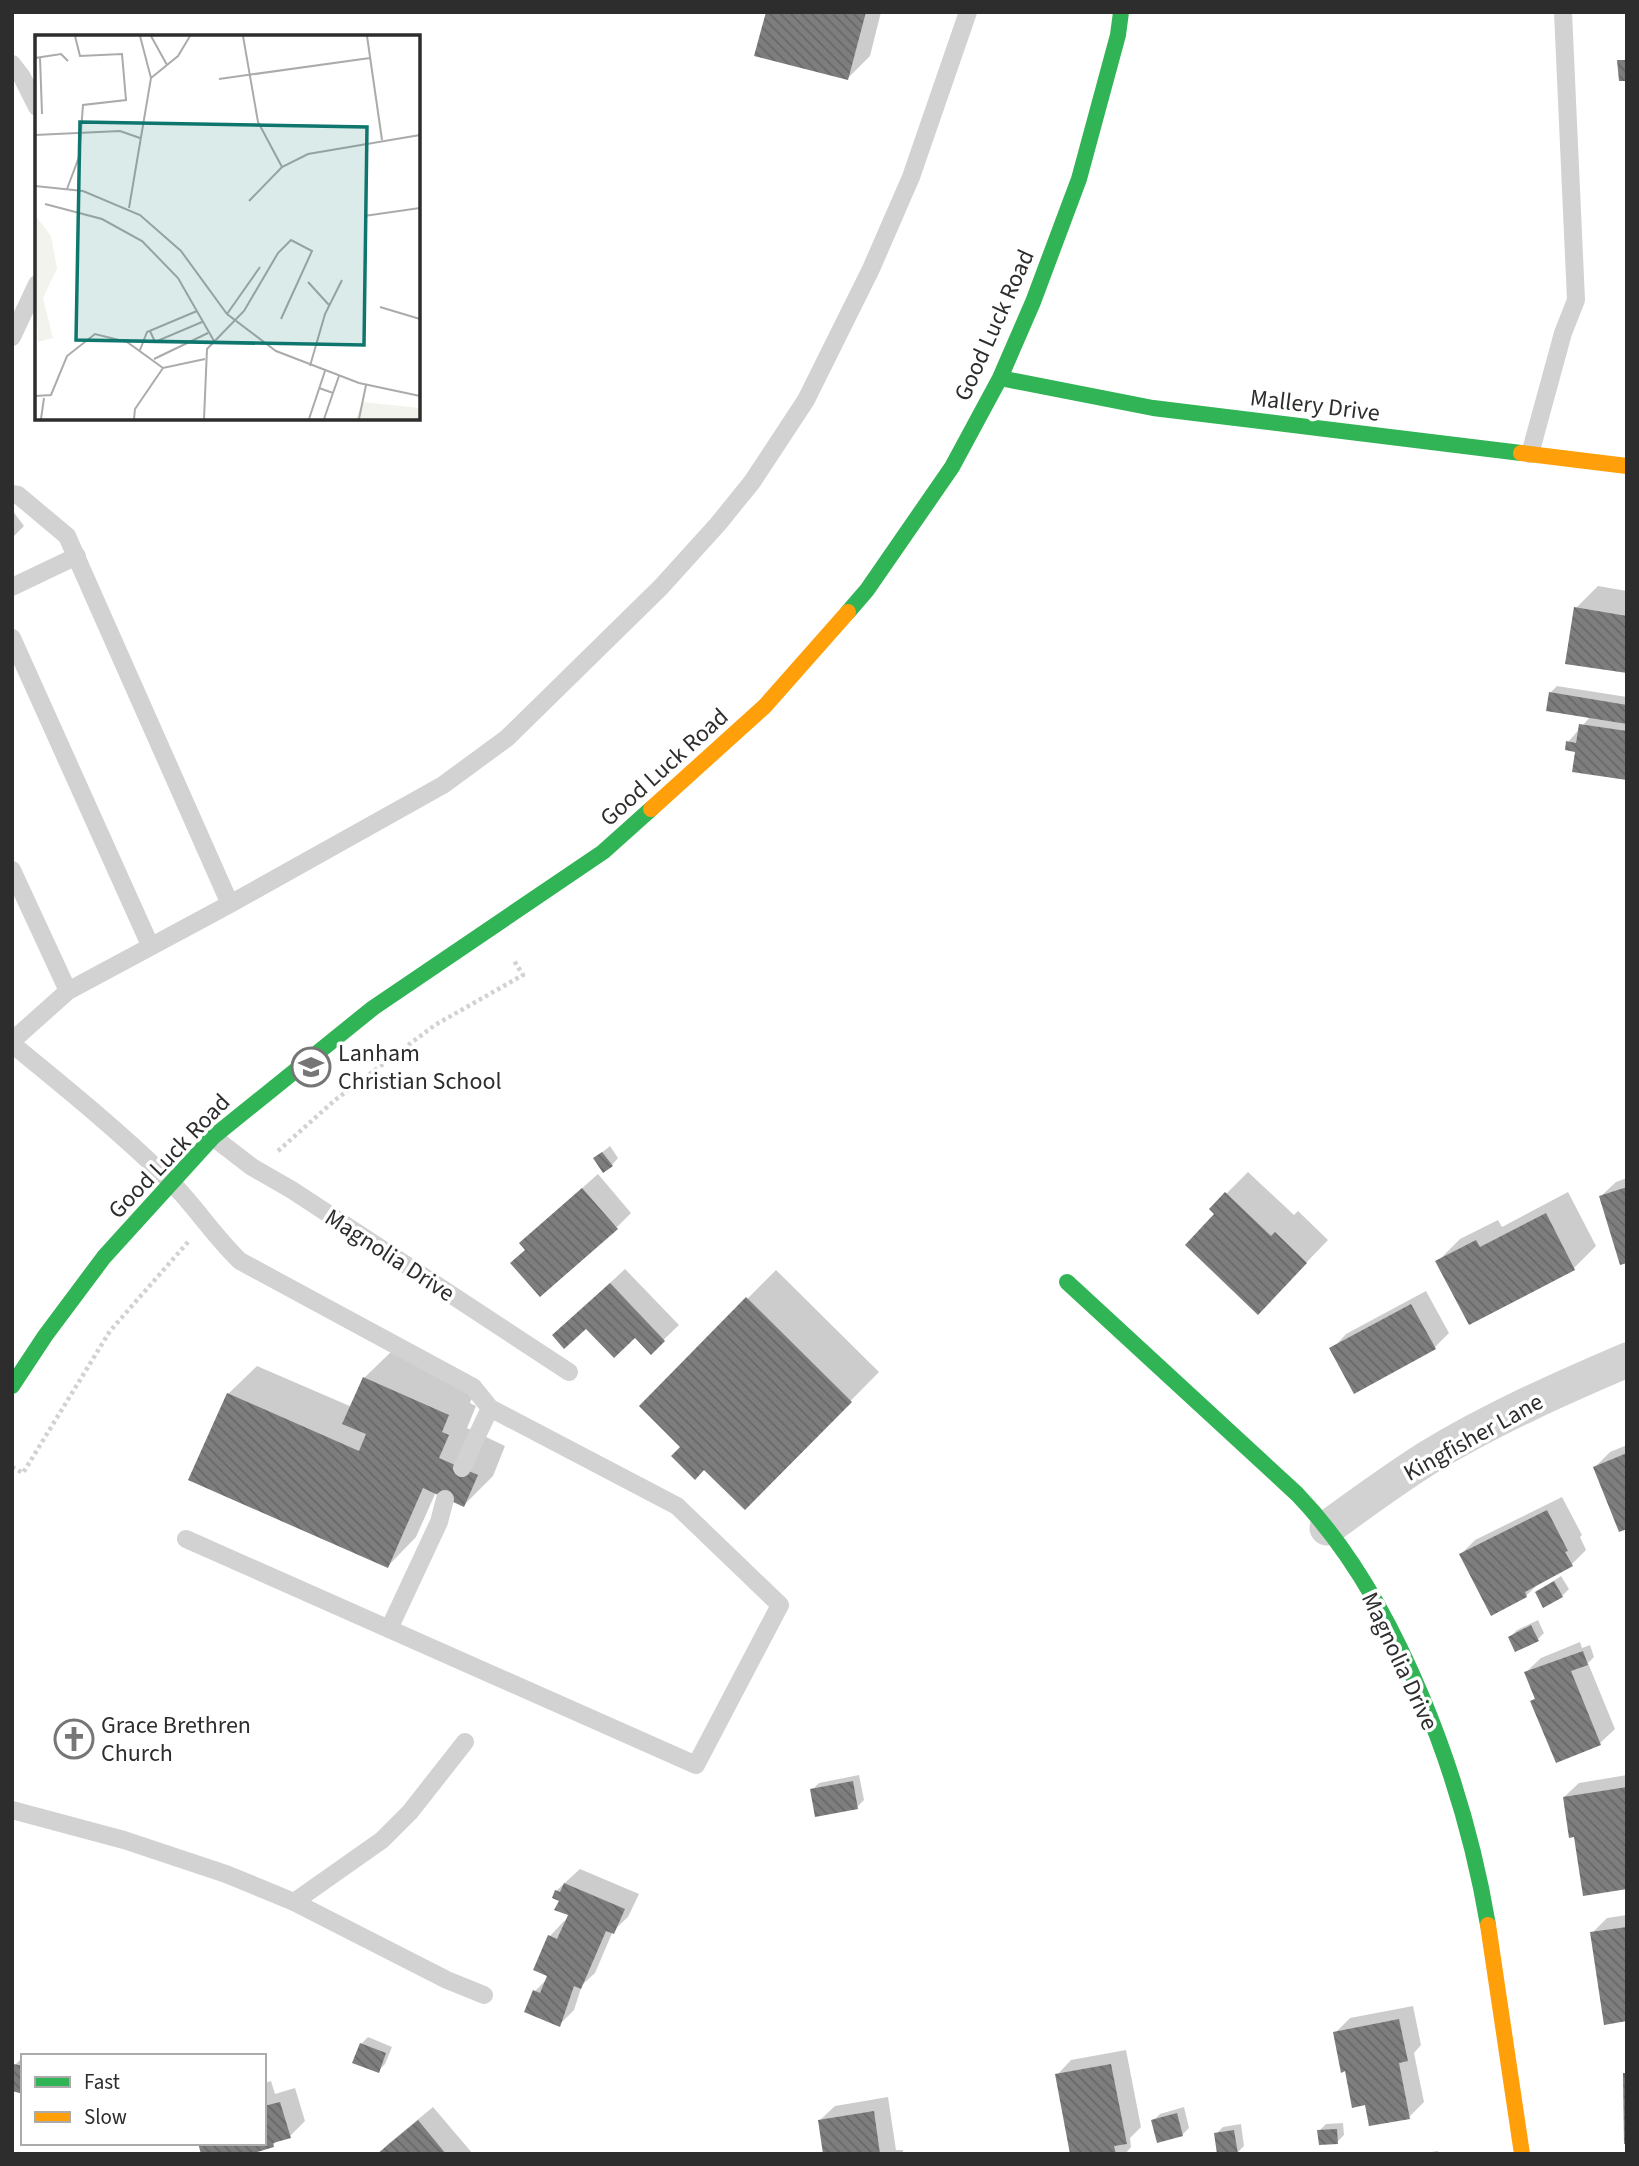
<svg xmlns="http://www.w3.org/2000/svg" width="1639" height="2166" font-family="'Source Sans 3',sans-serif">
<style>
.shadow{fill:#0003}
.building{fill:url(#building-back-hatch)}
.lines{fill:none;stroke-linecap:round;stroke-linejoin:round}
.path{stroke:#d2d2d2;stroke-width:4.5;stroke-dasharray:3.5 3.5;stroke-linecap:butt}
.lane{stroke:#d2d2d2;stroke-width:18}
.street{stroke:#d2d2d2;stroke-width:35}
.fast{stroke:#30b455;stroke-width:16}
.slow{stroke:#ff9f0a;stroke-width:16}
.labels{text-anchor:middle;stroke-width:7;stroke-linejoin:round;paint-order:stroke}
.street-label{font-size:24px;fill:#2d2d2d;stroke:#fff}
.poi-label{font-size:24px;fill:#2d2d2d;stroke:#fff;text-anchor:start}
.inset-road{fill:none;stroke:#ababab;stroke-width:2}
.view{fill:#0f766e;fill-opacity:0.15;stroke:#0f766e;stroke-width:3.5}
.inset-edge{fill:none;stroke:#2d2d2d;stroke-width:3.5}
</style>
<defs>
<pattern id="building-back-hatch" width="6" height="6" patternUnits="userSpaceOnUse" patternTransform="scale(1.75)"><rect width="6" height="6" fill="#7e7e7e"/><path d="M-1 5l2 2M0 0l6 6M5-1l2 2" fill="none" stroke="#686868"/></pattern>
</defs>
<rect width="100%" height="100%" fill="#fff"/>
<!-- shadow -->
<path class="shadow" d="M768 12H881L870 56 848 78Z
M12 510 24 526 12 538Z
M1598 586 1627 591V672L1576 608Z
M1557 686 1627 697V778L1577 750 1568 742 1590 717 1550 693Z
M610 1146 618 1158 612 1165 595 1158Z
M1248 1172 1294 1215 1298 1211 1328 1240 1280 1290 1211 1209Z
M598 1174 631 1213 617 1227 527 1249 536 1229Z
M1627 1178V1261L1601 1196 1616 1182Z
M1568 1192 1596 1246 1574 1268 1470 1323 1438 1261 1460 1239 1498 1220 1502 1227Z
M625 1269 679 1325 651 1352 635 1335 569 1321Z
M776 1270 879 1372 745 1508 641 1406Z
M1426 1291 1449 1333 1435 1347 1332 1349 1346 1334Z
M393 1350 477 1386 470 1403 476 1406 467 1428 505 1446 493 1476 464 1505 436 1492 416 1537 388 1566 228 1394 257 1366 352 1407 364 1378Z
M1627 1445V1528L1595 1467 1610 1452Z
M1562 1497 1582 1535 1580 1537 1586 1550 1572 1564 1540 1582 1526 1596 1461 1554 1475 1540Z
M1561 1576 1569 1589 1562 1596 1537 1592Z
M1538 1620 1544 1633 1538 1639 1510 1637 1517 1630Z
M1580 1642 1582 1648 1590 1645 1594 1657 1588 1663 1615 1729 1600 1743 1532 1701 1536 1697 1526 1672 1541 1658Z
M859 1775 864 1800 857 1807 812 1790 819 1783Z
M1627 1775V1887L1576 1835 1564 1797 1579 1783Z
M580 1869 639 1894 628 1917 613 1931 595 1973 582 1985 574 2010 559 2025 535 1991 550 1976 535 1969 550 1936 564 1921 567 1922 570 1914 556 1891Z
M1627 1915V2019L1592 1933 1607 1918Z
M1413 2006 1421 2045 1414 2053 1424 2102 1409 2117 1367 2103 1347 2069 1335 2033 1350 2018Z
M368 2037 392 2047 385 2064 378 2071 361 2044Z
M1126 2050 1141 2127 1130 2138 1131 2147 1125 2154H1072L1057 2075 1071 2060Z
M23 2057V2092L12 2089 16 2064Z
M271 2081 275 2094 295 2088 305 2121 290 2136 279 2139 273 2145 264 2143V2083Z
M888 2097 896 2150H903V2154H825L820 2120 835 2106Z
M433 2107 473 2154H379L387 2145Z
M1184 2107 1189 2128 1182 2135 1153 2121 1160 2114Z
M1343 2123 1344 2135 1337 2142 1319 2131 1326 2124Z
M1241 2124 1244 2146 1237 2153 1216 2134 1223 2127Z
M1438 2151V2154H1417Z"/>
<!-- building -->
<path class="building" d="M766 12H866L848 80 754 56Z
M1617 60H1627V81H1619Z
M1574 607 1627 616V673L1565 664Z
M1549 692 1627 705V724L1546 711Z
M1579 724 1627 731V780L1572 772 1575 752 1565 750 1566 741 1576 743Z
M602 1152 613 1166 603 1173 593 1158Z
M1627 1187V1263L1620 1265 1599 1196Z
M582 1188 618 1229 540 1297 510 1263 525 1250 519 1243Z
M1225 1192 1271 1236 1275 1232 1307 1263 1258 1315 1185 1245 1214 1214 1209 1209Z
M1546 1213 1575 1270 1469 1325 1435 1261 1476 1240 1480 1247Z
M610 1283 665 1341 651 1355 635 1338 614 1358 586 1329 564 1349 552 1335Z
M746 1297 852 1402 745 1510 704 1470 695 1480 671 1456 680 1447 639 1406Z
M1411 1304 1436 1349 1354 1394 1329 1348Z
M363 1377 449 1415 442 1432 449 1435 439 1458 478 1475 464 1507 423 1488 388 1568 188 1480 227 1393 359 1451 366 1434 342 1424Z
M1627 1453V1529L1619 1532 1593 1467Z
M1547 1510 1568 1551 1565 1552 1573 1566 1525 1592 1527 1597 1491 1616 1459 1554Z
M1554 1581 1563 1597 1543 1608 1535 1592Z
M1531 1625 1539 1641 1515 1652 1508 1637Z
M1583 1651 1588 1665 1571 1671 1601 1745 1556 1763 1530 1701 1535 1699 1524 1672Z
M853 1781 858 1809 815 1817 810 1789Z
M1627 1787V1889L1583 1896 1574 1837 1569 1838 1563 1797Z
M564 1883 625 1909 614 1934 606 1931 581 1989 574 1986 560 2027 524 2012 533 1990 540 1993 547 1976 533 1970 548 1935 557 1939 568 1915 554 1910 559 1901 552 1898 555 1890 560 1892Z
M1627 1927V2021L1604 2025 1590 1932Z
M1399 2019 1408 2061 1399 2063 1410 2119 1369 2126 1365 2105 1352 2108 1345 2071 1341 2073 1333 2032Z
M360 2043 386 2053 379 2073 352 2063Z
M14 2064 23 2066V2094L12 2091Z
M1111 2064 1127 2144 1114 2146 1116 2154H1070L1055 2074Z
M1623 2073H1627V2144H1624Z
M280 2102 291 2138 273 2143 274 2147 251 2154H201L198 2143H264V2106Z
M874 2111 880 2154H823L818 2120Z
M1177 2113 1183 2136 1157 2143 1151 2120Z
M418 2120 446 2154H377Z
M1337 2129 1338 2144 1319 2145 1317 2130Z
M1234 2130 1238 2154H1217L1214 2133Z"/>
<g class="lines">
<!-- path -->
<path class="path" d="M278 1151 335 1100 435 1025 523 975 513 959
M12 1467 23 1473 110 1331 188 1242"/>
<!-- lane -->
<path class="lane" d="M12 64 22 77 37 107
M12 337 37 284
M1530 454 1563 333 1576 300 1563 12
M12 494 18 495 67 536 230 904
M12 587 77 556
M12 638 150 945
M12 870 68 991
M12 1041 68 991 230 904 443 785 507 738 661 587 718 524 752 482 806 400 871 269 911 177 968 12
M12 1044C66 1088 120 1132 170 1181 195 1206 214 1236 240 1261L473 1387 490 1408 677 1506 780 1605 696 1765 186 1539
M213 1137 252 1167 292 1190 569 1372
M462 1468 490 1408
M389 1629 439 1522 445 1499
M12 1810 124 1840 226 1874 294 1902 447 1980 484 1995
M294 1902 382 1840 410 1812 465 1742"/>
<!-- street -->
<path class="street" d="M1327 1528C1360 1504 1394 1479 1429 1457 1492 1419 1559 1389 1627 1360"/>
<!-- fast -->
<path class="fast" d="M1000 378 1153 408 1521 453
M848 612 867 590 952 467 1000 378 1033 302 1079 179 1118 35 1121 12
M1067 1282 1297 1494C1398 1599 1464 1783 1488 1925
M12 1386 45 1336 104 1257 213 1137 373 1008 603 852 651 809"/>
<!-- slow -->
<path class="slow" d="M1521 453 1627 466
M651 809 765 706 848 612
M1488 1925 1522 2154"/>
</g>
<!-- icons -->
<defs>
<symbol id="school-ring" viewBox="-11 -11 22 22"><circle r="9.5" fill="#fff" stroke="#767676" stroke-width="1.5"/><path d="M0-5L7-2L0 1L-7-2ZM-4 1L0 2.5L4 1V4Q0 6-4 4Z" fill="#767676"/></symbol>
<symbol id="church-ring" viewBox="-11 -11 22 22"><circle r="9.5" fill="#fff" stroke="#767676" stroke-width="1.5"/><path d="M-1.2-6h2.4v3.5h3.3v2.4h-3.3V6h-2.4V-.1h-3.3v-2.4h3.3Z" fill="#767676"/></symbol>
</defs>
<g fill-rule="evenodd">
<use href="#school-ring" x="289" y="1045" width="44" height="44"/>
<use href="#church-ring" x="52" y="1717" width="44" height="44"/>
</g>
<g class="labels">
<!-- street labels -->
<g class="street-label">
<text transform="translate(994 325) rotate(-66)" y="8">Good Luck Road</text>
<text transform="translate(1315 405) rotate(7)" y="8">Mallery Drive</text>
<text transform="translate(664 767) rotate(-42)" y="8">Good Luck Road</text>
<text transform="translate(169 1156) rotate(-46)" y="8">Good Luck Road</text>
<text transform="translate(390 1255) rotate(33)" y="8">Magnolia Drive</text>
<text transform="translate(1473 1437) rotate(-29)" y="8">Kingfisher Lane</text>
<text transform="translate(1400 1661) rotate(65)" y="8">Magnolia Drive</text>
</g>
<!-- poi labels -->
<g class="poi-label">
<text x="338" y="1061">Lanham<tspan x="338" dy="28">Christian School</tspan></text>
<text x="101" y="1733">Grace Brethren<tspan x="101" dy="28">Church</tspan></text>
</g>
</g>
<!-- overview -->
<g transform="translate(35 35)">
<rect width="385" height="385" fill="#fff"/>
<path d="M327 367 385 373V384H321Z" fill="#f2f3ec"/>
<path d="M0 180 16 201 22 233 8 263 18 303 3 307Z" fill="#f2f3ec"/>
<path class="inset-road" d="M116 1 132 30M208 1 223 87 247 132M332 1 347 105M5 22 7 79M0 23 26 19 33 26M116 43 143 21 155 1M184 44 335 23M0 100 85 96 105 103M0 151 48 156 105 180 146 216 192 279 241 316 324 348 385 361M32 154 44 122 48 70 91 65 87 19 45 21 40 1M214 166 247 132 273 119 385 100M10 169 67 184 107 206 143 243 179 306M94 173 116 43 105 1M329 181 385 173M273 247 294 270M345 272 385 284M192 279 225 232M115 296 120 307 167 287M105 315 112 297 162 276M119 324 173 298M275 331 290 279 307 245M284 353 298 358 304 341M0 361 16 360 32 321 60 299 92 307 128 333 170 324M6 384 9 363M99 384 100 374 128 333M169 384 172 314 209 276 243 218 256 205 277 216 246 284M274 384 290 336M289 384 298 358M324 384 331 350"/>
<path class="view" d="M45 87 332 92 329 310 41 305Z"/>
<rect width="385" height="385" class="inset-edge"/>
</g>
<!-- border -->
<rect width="1639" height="2166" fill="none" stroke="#2d2d2d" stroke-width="28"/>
<!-- legend -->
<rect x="21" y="2054" width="245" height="91" fill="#ffffff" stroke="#ababab" stroke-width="2"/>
<rect x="35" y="2077" width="35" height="10" fill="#30b455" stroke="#ababab" stroke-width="2"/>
<text x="84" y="2089" font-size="21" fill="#2d2d2d">Fast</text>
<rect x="35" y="2112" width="35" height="10" fill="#ff9f0a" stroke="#ababab" stroke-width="2"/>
<text x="84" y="2124" font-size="21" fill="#2d2d2d">Slow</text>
</svg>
